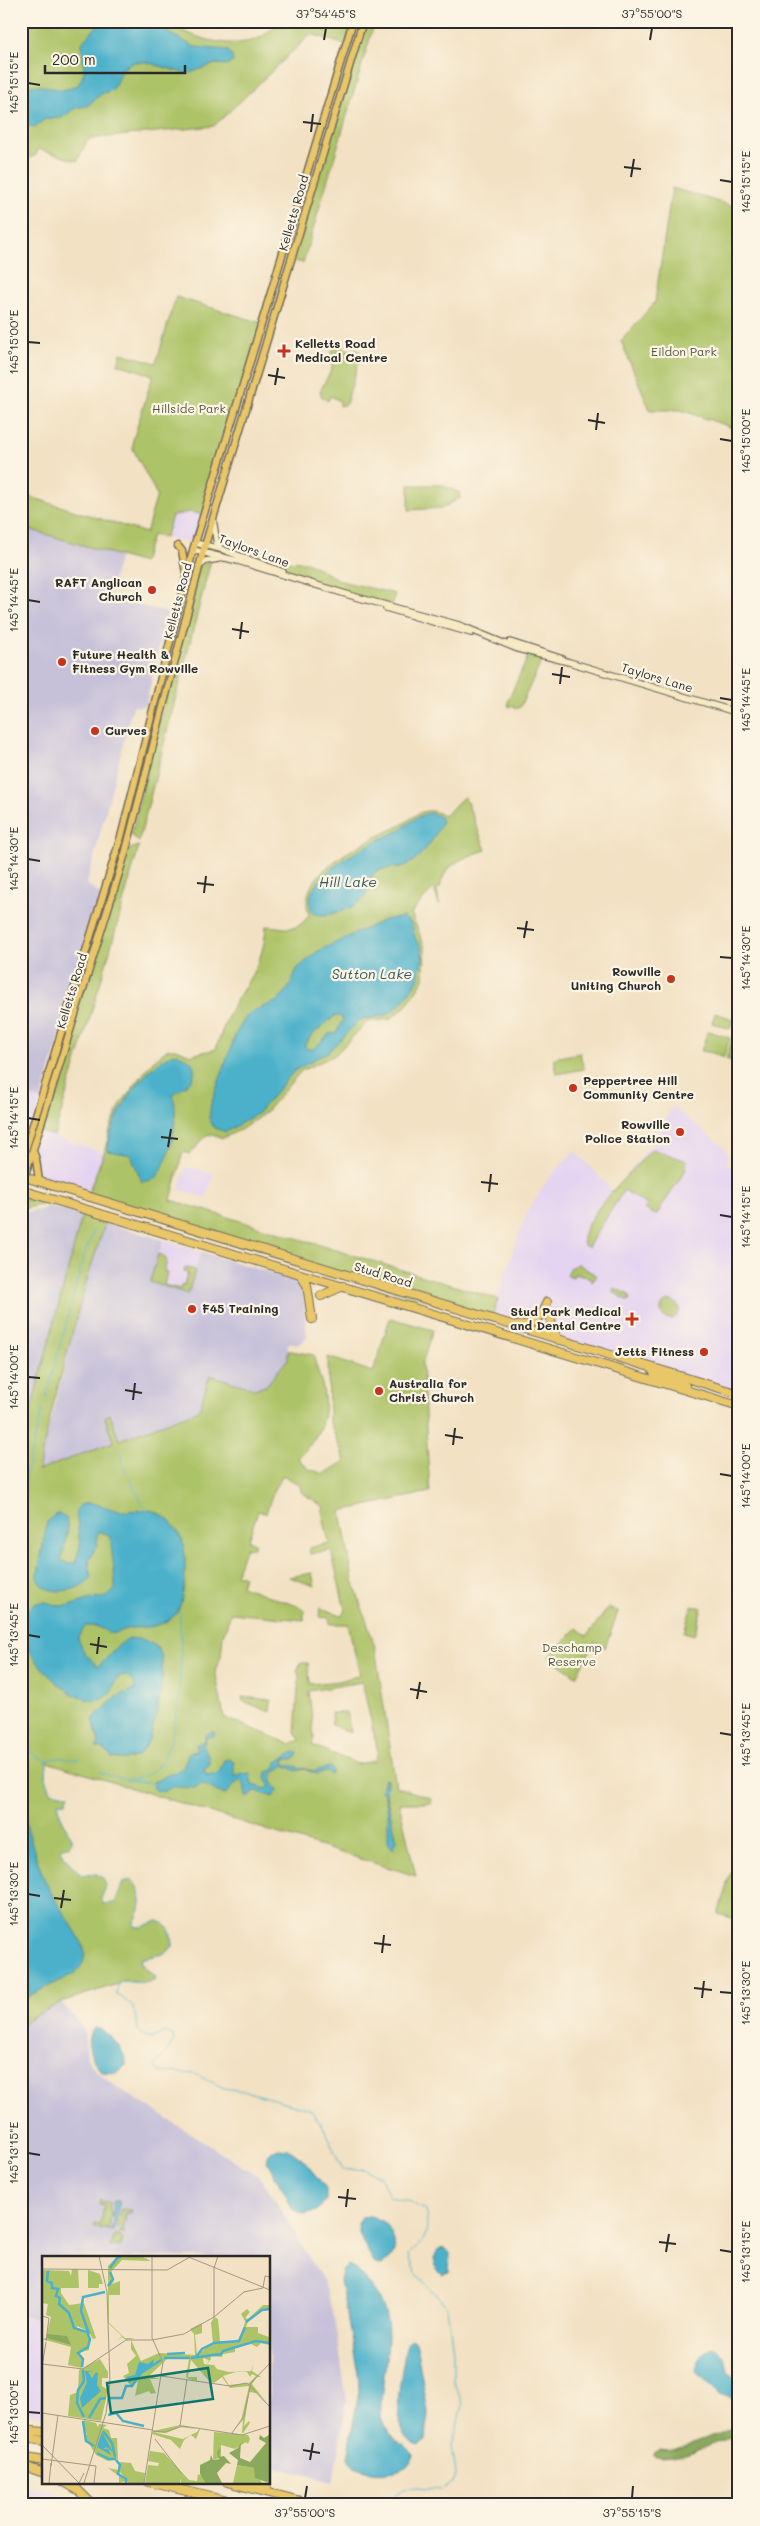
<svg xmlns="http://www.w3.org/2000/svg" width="760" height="2526" font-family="Mali,sans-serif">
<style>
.built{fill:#e4d3f1}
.industrial{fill:#c6c0d9}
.green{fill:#adc368;stroke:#6c774a;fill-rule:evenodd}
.forest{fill:#8aa95c;stroke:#5a6a44}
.water{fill:#4bb1ca;stroke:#3b6e7a;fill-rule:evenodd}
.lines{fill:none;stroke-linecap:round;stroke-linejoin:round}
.stream{stroke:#4bb1ca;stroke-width:1}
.secondary-casing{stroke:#716b60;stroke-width:8}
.primary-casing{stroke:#716b60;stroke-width:9}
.highway-casing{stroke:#716b60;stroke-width:10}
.secondary{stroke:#f6e9c3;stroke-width:5.5}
.primary{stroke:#e9c769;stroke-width:6}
.highway{stroke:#e9c769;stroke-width:8}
.ticks{fill:none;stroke:#2b2b2b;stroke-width:2}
.poi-dot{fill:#c8321e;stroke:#fcf5e5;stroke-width:2}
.labels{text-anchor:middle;stroke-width:4.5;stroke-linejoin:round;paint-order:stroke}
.street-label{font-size:12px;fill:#2b2b2b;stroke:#fcf5e5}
.poi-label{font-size:12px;font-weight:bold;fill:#2b2b2b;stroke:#fcf5e5;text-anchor:start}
.park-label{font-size:12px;fill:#52593d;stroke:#fcf5e5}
.water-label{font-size:14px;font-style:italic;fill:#365a63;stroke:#fcf5e5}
.inset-river{fill:none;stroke:#4bb1ca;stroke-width:2.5}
.inset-road{fill:none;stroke:#a29886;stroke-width:1}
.view{fill:#0f766e;fill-opacity:0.15;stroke:#0f766e;stroke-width:2.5}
.inset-edge{fill:none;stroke:#2b2b2b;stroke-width:2.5}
.neatline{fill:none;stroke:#2b2b2b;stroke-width:2}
.ticks-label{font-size:12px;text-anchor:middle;fill:#2b2b2b}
</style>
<rect width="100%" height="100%" fill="#fcf5e5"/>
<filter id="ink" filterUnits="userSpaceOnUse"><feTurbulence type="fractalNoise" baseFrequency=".02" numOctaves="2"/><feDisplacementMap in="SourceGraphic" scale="10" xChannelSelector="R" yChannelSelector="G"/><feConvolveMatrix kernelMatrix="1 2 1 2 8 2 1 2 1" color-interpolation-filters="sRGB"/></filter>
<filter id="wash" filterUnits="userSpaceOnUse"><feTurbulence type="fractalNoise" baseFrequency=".0096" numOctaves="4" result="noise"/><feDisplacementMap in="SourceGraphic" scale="20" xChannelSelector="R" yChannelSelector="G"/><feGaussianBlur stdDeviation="1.12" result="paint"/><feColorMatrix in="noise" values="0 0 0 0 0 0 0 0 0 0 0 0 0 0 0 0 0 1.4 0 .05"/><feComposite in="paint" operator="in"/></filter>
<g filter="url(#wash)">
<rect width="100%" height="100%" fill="#f2e1c3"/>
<!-- built -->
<path class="built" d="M190 512 204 515 195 543 165 538 172 516Z
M21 1094 41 1100 21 1158Z
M672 1106 725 1148 729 1156 726 1164 739 1169V1394L491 1320 518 1235 530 1208 550 1176 575 1151 613 1191 657 1138Z
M39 1131 104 1153 87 1196 39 1181 33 1151Z
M189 1167 214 1174 206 1198 179 1189 185 1169Z
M163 1240 201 1252 188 1294 150 1282Z
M21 2315 44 2319V2417L21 2413Z
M21 2485 103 2504 108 2505H21Z"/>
<!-- industrial -->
<path class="industrial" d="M21 527 120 556 108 596 167 613 146 704 141 707 133 706 87 884 102 896 41 1100 21 1094Z
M49 1206 82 1216 21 1448V1213L40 1210Z
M105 1223 163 1240 150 1282 188 1294 201 1252 298 1281 303 1286 307 1337 300 1344H288V1359L266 1386 254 1389 210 1375 199 1409 119 1440 109 1414 105 1418 114 1442 38 1471 85 1286Z
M61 2002 84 2030 87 2057 94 2069 112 2084 258 2176 266 2185 324 2282 334 2316 347 2401 333 2482 269 2465V2257H44V2319L21 2315V2024Z"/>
<!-- green -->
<path class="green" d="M21 21H165C189 37 228 50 257 39 268 35 274 23 286 21 308 17 330 22 350 29L346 45 311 34 214 126 88 139 77 161 38 149 36 155 21 162Z
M363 21H375L303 263 291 260Z
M672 188 739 208V430L681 410H650L621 341 655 302Z
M176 297 262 323 204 515 190 512 172 516 165 538 152 535 143 563 21 527V494L146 533 157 495 133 449V440L153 375 118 364 121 353 156 363Z
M343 344V348L354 352 356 348 361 354 346 404 339 406 340 401 330 396 328 401 322 397 320 391 332 369V351L336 346Z
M409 485H442L460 493V498L442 508 409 510Z
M254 554 273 561 307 562 341 581 395 594 392 606 305 581 253 560Z
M211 560 140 837 139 842 131 835 199 566Z
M530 652 544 656 520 707 516 709 513 705 509 707 508 701Z
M465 797 486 850C465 857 444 863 440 888H437L439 905 434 888 411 913 425 948 424 979 406 1006 390 1019 367 1022 335 1055 301 1071 265 1113 242 1129 223 1138 208 1134 190 1154 183 1152 171 1200 498 1299 491 1320 87 1196 104 1153 111 1126 122 1102 153 1061 168 1049H176L191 1055 216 1049C220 1037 224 1024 230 1012 246 981 264 965 266 926 287 927 296 934 309 915 294 870 369 841 399 826 408 822 415 813 426 811 432 810 438 812 443 816 453 811 456 801 465 797Z
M139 846 107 961 54 1136 39 1131 125 854 130 849Z
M715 1013 733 1019 730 1029 712 1023Z
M708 1031 730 1038 723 1058 713 1053 701 1051Z
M733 1037 739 1039V1063L726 1059Z
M580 1053 584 1069 557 1074 554 1058Z
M652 1149 687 1161 685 1171 657 1214 654 1215 645 1209 647 1205 624 1190 588 1247 584 1245C574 1224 637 1166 652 1149Z
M21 1198 42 1204V1205L21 1209Z
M82 1216 105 1223 85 1286 53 1405 38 1471 113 1442 105 1417 110 1414 119 1440 199 1410 210 1375 254 1389 266 1386 288 1359V1351H291L314 1355C315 1364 318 1372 321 1381 330 1414 322 1434 298 1458L309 1469 324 1474 345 1461 329 1420 328 1357 373 1372 390 1318 433 1330 422 1364 430 1492 341 1511 353 1580 375 1647 396 1787 431 1798V1803H399L416 1876 47 1762 46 1777 51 1792 69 1794 66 1802H58L60 1814 72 1841 70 1845 61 1848 63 1856 82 1876 96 1874 103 1878 106 1886 101 1899 103 1904 115 1903 123 1882 132 1880C143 1893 144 1908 134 1922L135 1927H142L158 1921C169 1925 172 1934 173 1945L163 1954 140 1959 142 1966 154 1976V1981L144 1983 122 1981 118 1984 61 2002 21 2024V1448ZM283 1475 300 1485 301 1492 324 1507 322 1511 329 1543 309 1548 310 1554 331 1550 345 1610 342 1615 320 1608 319 1617 329 1618 330 1624H348L360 1675 340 1681 310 1684 308 1663H301L297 1670 299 1676 295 1732 300 1740 290 1744 224 1717 215 1670 221 1657 223 1636 231 1613 304 1620V1611L300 1607 241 1586 244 1577 236 1574 246 1547 253 1549 255 1543 248 1540 258 1511 266 1513 274 1489ZM362 1682 378 1752 374 1761 357 1764 312 1745 314 1738 309 1691Z
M158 1254 164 1256 167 1261 164 1272 167 1273 164 1285 180 1289 181 1285H184L188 1272 184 1271 185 1267 195 1270 188 1294 150 1282Z
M578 1264 597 1276 592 1282 591 1278 574 1274 573 1277 567 1275 571 1267Z
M614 1288 629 1295 630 1299 628 1301 613 1292Z
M661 1310a9 9 0 1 1 18 0a9 9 0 1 1-18 0Z
M312 1573 315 1586 289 1577Z
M692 1605 702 1608 694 1635 684 1632Z
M608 1608 618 1612 605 1648 595 1642 576 1676 549 1657 577 1628 587 1636Z
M242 1697 271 1700 270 1712 243 1701Z
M347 1712 351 1733 332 1725 331 1713Z
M739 1865V1920L718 1914 731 1871Z
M100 2200 102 2203H110V2211L112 2212 108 2229 102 2228V2230L95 2227V2224L101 2225 104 2206 99 2205Z
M121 2209 132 2210 131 2213H126L123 2231 125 2233 119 2232 120 2228 116 2227Z
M115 2234 122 2238 120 2248 111 2247Z"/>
<!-- forest -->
<path class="forest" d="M739 2426V2434C717 2442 677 2462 655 2457L653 2454 659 2450 670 2451Z"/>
<!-- water -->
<path class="water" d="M101 21H146L195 47 227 50 232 56 233 62 227 65 215 64 187 74 146 62H134L123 68 112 90 101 94 87 106 75 108 62 118 45 119 35 127 21 124V91C37 75 58 99 79 84L84 73 82 43Z
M431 813 440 817 442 821C436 837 419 863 401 867 391 869 383 867 374 873 369 879 370 888 366 895 359 907 325 920 313 913 294 878 372 843 394 833 407 827 416 814 431 813Z
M403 917 411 923 416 940 421 946 423 957 418 980 402 1003 387 1015 360 1020 329 1051 294 1071 258 1113 226 1132 214 1128 209 1118 211 1104 236 1033 246 1017 253 1011 278 1001 288 989 297 969 318 951 384 920ZM335 1016H340L343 1020 336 1033 329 1034 313 1049H306L305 1044 314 1033Z
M177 1053 191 1061C203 1081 179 1087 173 1096 179 1118 171 1160 155 1179L142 1182 131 1155 108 1151C107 1121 148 1059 177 1053Z
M89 1503C99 1504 106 1507 115 1510 130 1514 146 1505 160 1514 171 1520 179 1531 183 1543 187 1557 186 1607 173 1617 159 1628 147 1627 130 1628 124 1629 118 1633 112 1634L96 1626H85L78 1639 84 1652 97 1666C103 1665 117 1644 129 1638 140 1639 154 1641 160 1652 168 1668 155 1740 141 1753 133 1760 122 1760 112 1758L103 1748H96L99 1743 93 1719 116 1697 134 1690 135 1685 129 1677 123 1675 117 1678C113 1685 114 1692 106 1697 79 1714 29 1661 24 1637 20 1622 25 1603 43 1602 49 1602 55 1605 61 1606 73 1607 84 1600 95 1598 98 1597 103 1598 106 1597 110 1596 112 1592 115 1589 116 1586 111 1538 109 1535L99 1531 97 1534V1545L89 1560 91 1577C82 1592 46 1598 37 1579L47 1522 53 1516 59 1513 66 1518 68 1530 61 1560 69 1564 75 1563 80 1547 76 1510 80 1505Z
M212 1731 215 1733 214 1736 207 1737 203 1746 209 1757V1765L204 1769 206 1775 219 1773 224 1760 230 1759 234 1762V1776L250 1773 252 1785 267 1789 270 1785 266 1779 267 1772 275 1769 277 1762 294 1752 298 1753 297 1756 293 1759H284L285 1764 314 1771 330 1767 333 1772 331 1774 326 1771 317 1774 304 1769 296 1771 284 1765 273 1774 272 1782 278 1790 273 1797 256 1791 249 1797H246L244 1783 240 1779 226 1794 218 1792 203 1784 194 1788 172 1787 163 1792 153 1789V1782L183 1768 189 1752 197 1751 195 1745 205 1741V1735Z
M384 1779 387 1780 386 1796 397 1840 393 1849 388 1841V1814L385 1796 381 1790Z
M21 1804C29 1833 36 1863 49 1889 58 1907 79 1932 84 1949 86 1959 82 1967 75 1973L21 2000Z
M95 2028C107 2029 127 2052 126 2065L117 2073 102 2072C93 2063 81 2038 95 2028Z
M278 2149 290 2150 303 2160 326 2188V2200L317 2211 303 2214 293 2209 267 2161 269 2153Z
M114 2201H120L113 2231 109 2230 112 2226Z
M370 2216C392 2220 406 2254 382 2265L375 2264C369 2252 351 2229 361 2217Z
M444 2248 450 2253 449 2272 443 2274 437 2270 434 2259 438 2250Z
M347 2265C355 2267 359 2274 364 2279 397 2312 388 2342 383 2383 382 2395 379 2410 382 2421 387 2436 405 2443 413 2455L412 2461C402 2477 356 2477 347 2458L359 2391 358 2373 340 2280 343 2269Z
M410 2339 414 2340 417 2350 428 2412 426 2441 418 2446C384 2436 404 2368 406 2344Z
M716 2348 725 2356 728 2372 739 2381V2403L728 2396H719L713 2387 696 2372C697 2361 704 2348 716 2348Z"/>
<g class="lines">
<!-- stream -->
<path class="stream" d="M46 1398 84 1256 94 1230
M119 1451 126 1473
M129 1479 147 1511
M21 1493 42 1410
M21 1729 24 1730 26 1747 36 1756 47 1761 46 1777 51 1792 69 1794 66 1802H58L60 1814 72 1841 70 1845 61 1848 63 1856 82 1876 96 1874 103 1878 106 1886 101 1899 103 1904 115 1903 123 1882 132 1880C143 1892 144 1908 134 1922L135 1927H142L158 1921C169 1925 172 1934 173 1945 165 1959 149 1952 139 1961L154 1976V1981L144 1983 122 1981 118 1984 116 1994C121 1998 127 2000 131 2005 141 2019 129 2035 154 2038L164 2032 173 2035 174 2041 164 2056 155 2064 156 2069 160 2072 195 2074 224 2088 248 2092 310 2109 322 2125 343 2170 364 2169 380 2177 390 2197 411 2202 425 2211C429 2223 427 2240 417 2248 413 2251 411 2251 409 2256L415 2272 447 2307 453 2350V2381L463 2405 452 2445 456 2475 454 2482 442 2489 415 2487 404 2489 394 2495 390 2505
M47 1761C63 1753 67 1763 81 1758
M100 1772C120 1780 141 1784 157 1767 183 1741 183 1643 179 1609
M126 1780 153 1783"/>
</g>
</g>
<g filter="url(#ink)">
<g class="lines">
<defs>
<path id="secondary" d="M213 519 217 544 221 549
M195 543 221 549 283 572
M193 550 238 561 359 598
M199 566 206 561 224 558
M356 597 459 625 518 649 569 662 739 713
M386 608 471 633
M510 642 563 659"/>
<path id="primary" d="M178 546 182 551 186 573
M33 1151 36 1159 39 1181
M21 1164 122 833 193 550 353 21
M21 1188 125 854 203 552 363 21"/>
<path id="highway" d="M21 1158 24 1155
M21 1176 739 1394
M21 1190 739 1406
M300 1274 307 1285 312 1319
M321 1296 343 1286
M550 1316 553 1331 559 1340
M517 1326C536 1325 540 1318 547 1302
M652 1369 655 1374 685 1386
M21 2430 44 2432
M21 2437 44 2441
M21 2457 44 2461
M21 2465 44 2473
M64 2482 78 2490 93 2505
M149 2482 244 2505
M227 2482 316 2505
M253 2482 267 2488"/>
</defs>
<!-- secondary casing -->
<use href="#secondary" class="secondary-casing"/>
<!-- primary casing -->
<use href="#primary" class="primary-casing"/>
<!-- highway casing -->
<use href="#highway" class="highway-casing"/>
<!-- secondary -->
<use href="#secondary" class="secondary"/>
<!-- primary -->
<use href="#primary" class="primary"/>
<!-- highway -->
<use href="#highway" class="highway"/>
</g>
</g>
<!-- ticks -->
<path class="ticks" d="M324 40 326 28M650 40 652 28M28 83 40 85M303 122 321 124M311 132 313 114M624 167 641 169M631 177 634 159M720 180 732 182M28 342 40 343M268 375 285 378M275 385 278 368M588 420 605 423M596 430 598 413M720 439 732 441M28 600 40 602M232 629 249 632M240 639 242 622M552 674 570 677M560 684 562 667M720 698 732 700M28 859 40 861M197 883 214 885M204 893 206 876M517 928 534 930M524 938 527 921M720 957 732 958M28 1118 40 1120M161 1137 178 1139M168 1147 171 1129M481 1182 498 1184M489 1192 491 1174M720 1215 732 1217M28 1377 40 1378M125 1390 142 1393M133 1400 135 1383M445 1435 463 1438M453 1445 455 1428M720 1474 732 1476M28 1635 40 1637M90 1644 107 1647M97 1654 99 1637M410 1689 427 1692M417 1699 420 1682M720 1733 732 1735M28 1894 40 1896M54 1898 71 1900M61 1908 64 1890M374 1943 391 1945M382 1953 384 1935M694 1988 712 1990M720 1992 732 1993M702 1998 704 1981M28 2153 40 2155M338 2197 356 2199M346 2207 348 2189M659 2242 676 2244M720 2250 732 2252M666 2252 669 2234M28 2412 40 2413M303 2450 320 2453M310 2460 313 2443M305 2498 307 2486M632 2498 633 2486"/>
<!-- markers -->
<g class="poi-dot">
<path d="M281.5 343.5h5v5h5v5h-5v5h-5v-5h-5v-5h5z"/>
<circle cx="152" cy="590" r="5"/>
<circle cx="62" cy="662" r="5"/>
<circle cx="95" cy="731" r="5"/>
<circle cx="671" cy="979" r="5"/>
<circle cx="573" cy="1088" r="5"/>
<circle cx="680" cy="1132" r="5"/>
<circle cx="192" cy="1309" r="5"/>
<path d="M629.5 1311.5h5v5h5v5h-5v5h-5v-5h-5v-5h5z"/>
<circle cx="704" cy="1352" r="5"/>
<circle cx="379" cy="1391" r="5"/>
</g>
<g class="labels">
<!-- street labels -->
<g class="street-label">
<text transform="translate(294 213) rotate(-74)" y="4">Kelletts Road</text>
<text transform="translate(254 551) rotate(20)" y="4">Taylors Lane</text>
<text transform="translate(178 601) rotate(-75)" y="4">Kelletts Road</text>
<text transform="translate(657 678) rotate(17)" y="4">Taylors Lane</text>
<text transform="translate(72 991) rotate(-73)" y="4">Kelletts Road</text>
<text transform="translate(383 1275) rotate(17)" y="4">Stud Road</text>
</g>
<!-- poi labels -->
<g class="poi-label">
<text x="295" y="348">Kelletts Road<tspan x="295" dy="14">Medical Centre</tspan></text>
<text x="142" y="587" text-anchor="end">RAFT Anglican<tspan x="142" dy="14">Church</tspan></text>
<text x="72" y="659">Future Health &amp;<tspan x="72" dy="14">Fitness Gym Rowville</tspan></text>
<text x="105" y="735">Curves</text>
<text x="661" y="976" text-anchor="end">Rowville<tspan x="661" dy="14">Uniting Church</tspan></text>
<text x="583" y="1085">Peppertree Hill<tspan x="583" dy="14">Community Centre</tspan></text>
<text x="670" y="1129" text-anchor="end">Rowville<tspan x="670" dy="14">Police Station</tspan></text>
<text x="202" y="1313">F45 Training</text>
<text x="621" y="1316" text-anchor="end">Stud Park Medical<tspan x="621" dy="14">and Dental Centre</tspan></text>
<text x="694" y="1356" text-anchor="end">Jetts Fitness</text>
<text x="389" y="1388">Australia for<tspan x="389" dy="14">Christ Church</tspan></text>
</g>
<!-- park labels -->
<g class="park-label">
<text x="684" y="356">Eildon Park</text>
<text x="189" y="413">Hillside Park</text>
<text x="572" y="1652">Deschamp<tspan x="572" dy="14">Reserve</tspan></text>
</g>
<!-- water labels -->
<g class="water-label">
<text x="348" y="887">Hill Lake</text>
<text x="372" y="979">Sutton Lake</text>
</g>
</g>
<!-- overview -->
<g transform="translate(42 2256)">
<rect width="228" height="228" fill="#f2e1c3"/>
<path d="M99 0 109 5 80 4 69 16 72 25 70 28 78 25V39H67V67L83 82H93L84 84 80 81 75 85 80 80 66 67V10L74 2ZM30 13H36L37 32H19V37L27 49 42 47 54 82 51 83 46 75 35 70V73L45 75 47 81V94L36 97 41 103 40 112 26 109 29 91 0 83 4 82 9 61 4 59 6 48 0 47 1 14 27 15 29 20ZM46 14 58 18 61 28H57V32H46ZM221 49H227V54L219 55 206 66 204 71H216V77L227 81V89L219 87 215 91 209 88 193 92V96L181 98 180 101 168 100 169 103 165 108 167 104 161 102 162 108 171 109V108L175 113 187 116 209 115 211 109 210 115 219 121H215L210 128 227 150 215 137 207 136 202 170 207 165 208 167 201 177H197H200L201 164 190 176 199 165 207 130 188 132 180 121 172 127 167 125 149 104 146 121H155V125L147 123 144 121 147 103 142 101 125 103 107 120 118 123H108L114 137 109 138 107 135 93 140 96 125 89 130 81 120 87 117 85 108 94 100 89 93V84L99 105 117 97 153 99 152 78 148 73 160 67V77L153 79 155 99 171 87 169 67 172 61 176 63 178 85 189 86 197 83 201 75 203 65 199 58 205 53 208 56 203 62 206 63ZM197 115 205 116 208 121 210 118 214 120 207 127 187 129 181 120ZM58 103 66 116V122H60V130L66 134 59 165 26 160 28 139 36 136 37 114ZM42 164 54 167 56 171 57 168 65 169 61 172 67 174 69 182H75L76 203 66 205 54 199 43 181 45 178 40 168ZM138 169 154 173 138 171 124 177 111 176 141 183 155 176 157 173H158L154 183 149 179 142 184 138 193 129 184 110 178 111 175ZM172 176 206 179 208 183 206 188 204 186 193 193 179 189V201L171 204ZM108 195 122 197 147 224 155 225 156 218 165 223 164 227H139L138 222V227H103L106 209 116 210 117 207 106 205ZM77 206 89 207 93 215 103 217 102 227H86L84 223 77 215 76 218 84 225 77 227V220L66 212 76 214ZM195 209 212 212 220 227H191Z" fill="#adc368" fill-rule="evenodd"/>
<path d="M5 78 25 80 29 89 5 82ZM218 179 222 182 227 179V227L213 222 212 212 195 209 196 204 187 197 196 192 199 186 198 202 208 206 224 187 217 183ZM178 192 177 201 182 200 189 208 184 207 175 217 180 227H154H164L158 218V209L168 204 169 199 171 204 178 203 176 202 175 196Z" fill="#8aa95c"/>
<path d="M112 103 111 108 87 127 84 121 93 119 97 106 106 108ZM43 115 53 116H46L50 122 54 116 56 117 55 129 59 135 40 152 38 142 45 126ZM60 176 71 196 64 191 61 193H66L69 199 55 191Z" fill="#4bb1ca"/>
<path class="inset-river" d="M68 12 75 2 80 0M6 15 5 25 10 27V32L16 33 14 40 18 42 17 48 27 57 32 72 45 76 48 83 46 91 36 97 41 103 40 111M66 30 71 23 68 16M204 66 220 54 228 53M47 78 39 55 41 41 63 36M125 98 143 97M154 101 160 93 172 87 197 85 203 71M122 102H148M149 102 179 98 181 95 214 85 228 87M41 114 42 125 36 134 35 147 42 161M68 142H80L84 130H90L99 117 119 104M66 159 74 157 81 165 102 170M47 162 58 143 64 142M41 165 44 185 52 190M61 175 70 187 73 201M55 197 67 203H74M74 204 78 209 76 218 84 223V227"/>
<path class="inset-road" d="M144 0 228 34M0 13 125 14 148 1M0 60 7 62 4 85M172 61V12L176 0M0 108 41 113 84 84H110L142 78 172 61 202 36 221 32 223 20 228 21M0 111 4 86M119 120 188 130 205 127 228 151M0 157 111 174M138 170 145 123M111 175 123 176 141 170 200 179 228 170M190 177 202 160 209 127 228 107M113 183 140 218M0 189 37 227 42 217M0 203 54 210M9 210 16 159M7 227 9 207M42 227 64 157 68 127 65 36 57 0M52 227 54 210M102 227 121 106 110 82V0"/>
<path class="view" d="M166 112 171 143 69 157 65 127Z"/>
<rect width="228" height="228" class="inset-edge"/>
</g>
<!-- margin -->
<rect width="760" height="2526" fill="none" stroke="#fcf5e5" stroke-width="55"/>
<!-- scale -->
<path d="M45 65v8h140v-8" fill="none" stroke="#2b2b2b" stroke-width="2.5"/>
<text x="52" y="65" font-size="15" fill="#2b2b2b" stroke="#fcf5e5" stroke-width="4" paint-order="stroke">200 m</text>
<rect x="28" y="28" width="704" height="2470" class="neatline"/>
<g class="ticks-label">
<text x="326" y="18">37°54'45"S</text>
<text x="652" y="18">37°55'00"S</text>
<text transform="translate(14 83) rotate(-90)" y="4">145°15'15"E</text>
<text transform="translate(746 182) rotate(-90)" y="4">145°15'15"E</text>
<text transform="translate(14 342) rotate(-90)" y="4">145°15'00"E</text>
<text transform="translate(746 441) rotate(-90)" y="4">145°15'00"E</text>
<text transform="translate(14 600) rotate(-90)" y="4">145°14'45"E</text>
<text transform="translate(746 700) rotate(-90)" y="4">145°14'45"E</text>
<text transform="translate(14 859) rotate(-90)" y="4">145°14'30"E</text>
<text transform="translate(746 958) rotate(-90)" y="4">145°14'30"E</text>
<text transform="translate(14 1118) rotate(-90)" y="4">145°14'15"E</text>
<text transform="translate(746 1217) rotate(-90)" y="4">145°14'15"E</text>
<text transform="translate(14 1377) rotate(-90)" y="4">145°14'00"E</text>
<text transform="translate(746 1476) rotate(-90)" y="4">145°14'00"E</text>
<text transform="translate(14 1635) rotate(-90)" y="4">145°13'45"E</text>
<text transform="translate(746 1735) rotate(-90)" y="4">145°13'45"E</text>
<text transform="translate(14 1894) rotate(-90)" y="4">145°13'30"E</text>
<text transform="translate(746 1993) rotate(-90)" y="4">145°13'30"E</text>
<text transform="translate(14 2153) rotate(-90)" y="4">145°13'15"E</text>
<text transform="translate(746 2252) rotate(-90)" y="4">145°13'15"E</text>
<text transform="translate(14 2412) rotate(-90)" y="4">145°13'00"E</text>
<text x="305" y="2517">37°55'00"S</text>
<text x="632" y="2517">37°55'15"S</text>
</g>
</svg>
